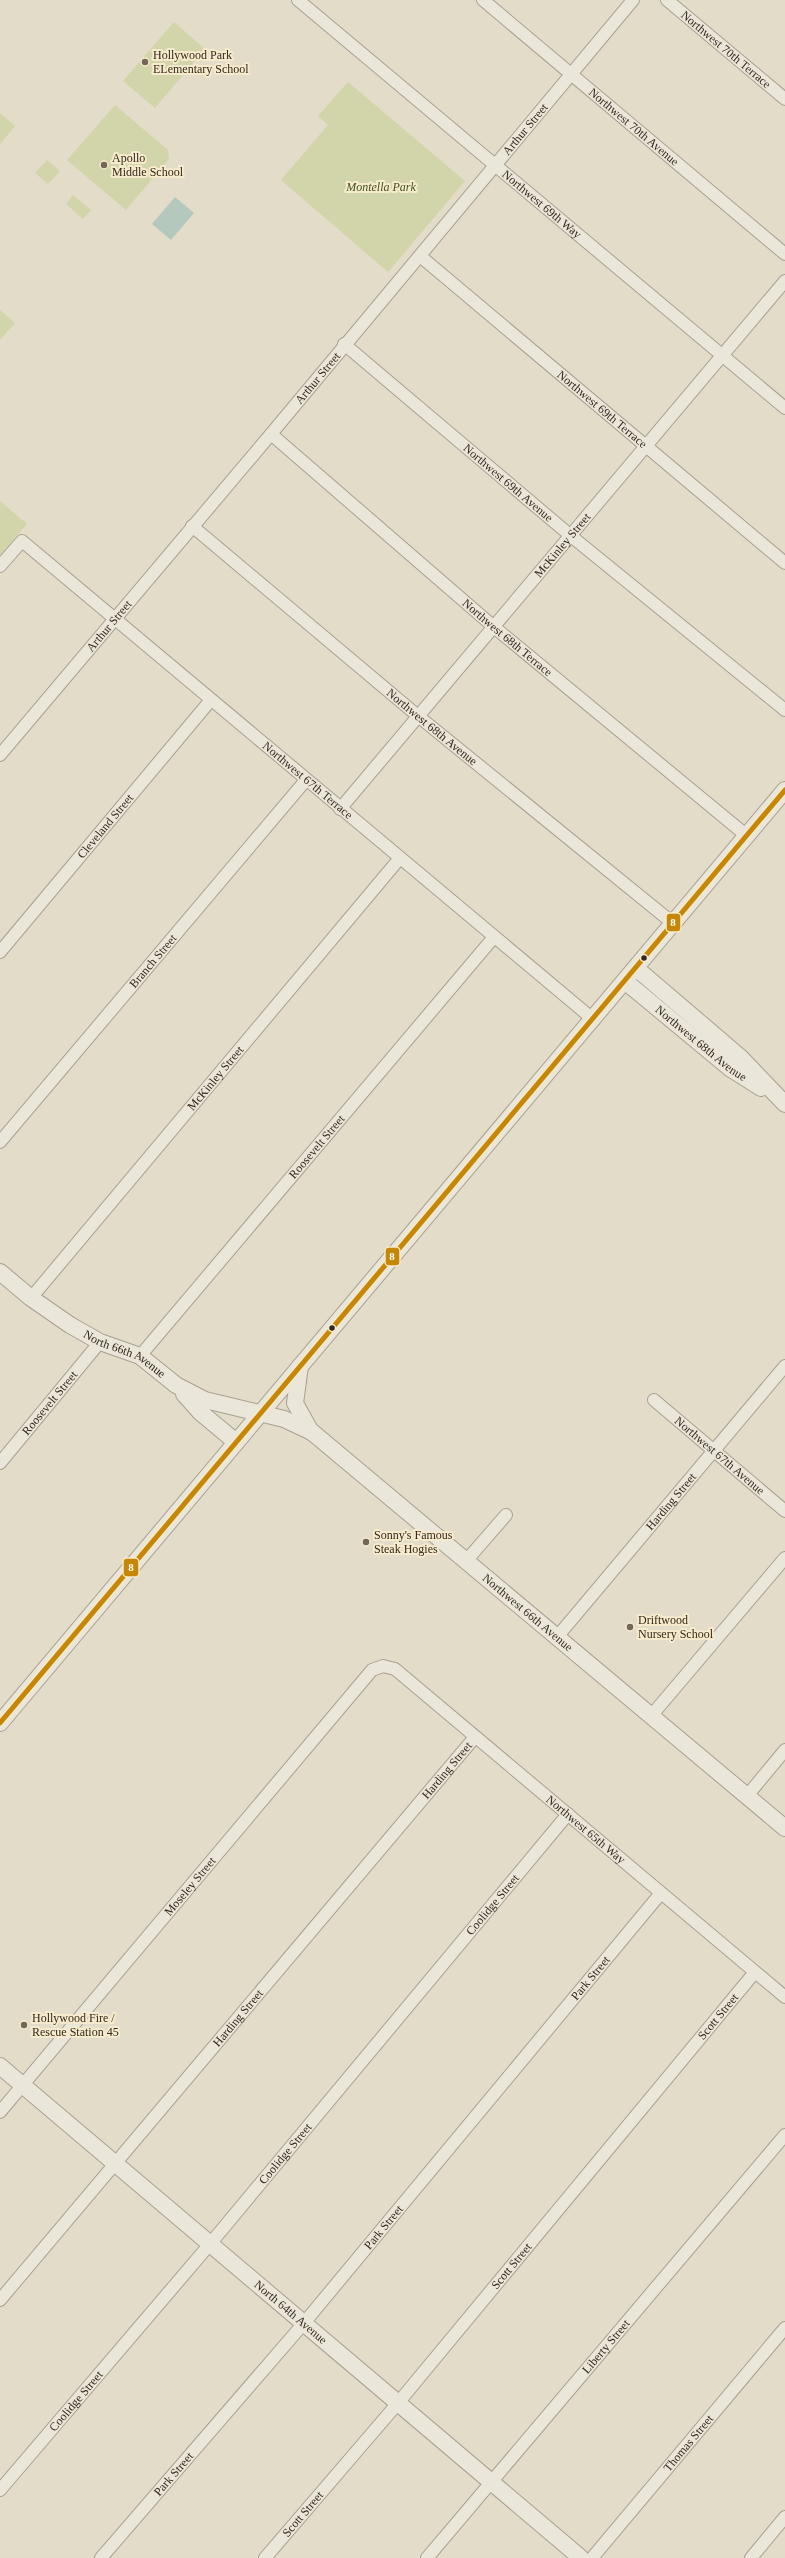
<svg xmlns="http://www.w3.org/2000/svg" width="785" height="2558" font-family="Georgia,serif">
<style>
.green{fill:#d2d4a9}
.water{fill:#b4c8bd}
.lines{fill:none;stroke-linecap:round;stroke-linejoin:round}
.minor-casing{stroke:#a8a092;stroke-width:14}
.tertiary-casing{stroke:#a8a092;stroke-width:18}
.minor{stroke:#ebe6da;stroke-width:12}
.tertiary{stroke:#ebe6da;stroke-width:16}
.bus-1-casing{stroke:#f6ebcc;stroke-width:8}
.bus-1{stroke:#c68607;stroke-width:5}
.poi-dot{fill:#726758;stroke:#f6ebcc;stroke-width:1.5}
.bus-dot{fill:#35281b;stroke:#f6ebcc;stroke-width:1.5}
.labels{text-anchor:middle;stroke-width:4;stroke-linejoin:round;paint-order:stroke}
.street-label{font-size:12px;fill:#35281b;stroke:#f6ebcc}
.poi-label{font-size:12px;fill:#35281b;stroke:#f6ebcc;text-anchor:start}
.park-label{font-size:12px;font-style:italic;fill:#445220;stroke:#f6ebcc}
.line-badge{stroke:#f6ebcc;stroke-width:1.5}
.badge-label{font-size:11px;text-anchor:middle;font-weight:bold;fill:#fff}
</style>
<rect width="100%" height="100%" fill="#e3dcc8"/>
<!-- green -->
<path class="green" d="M174 22 205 49 155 108 123 81Z
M348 82 465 181 388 272 281 180 328 125 318 116Z
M115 105 168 150 169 159 126 210 67 160Z
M0 113 15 126 0 144Z
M47 160 60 171 48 184 35 173Z
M73 195 91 210 83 219 66 204Z
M0 310 15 323 0 340Z
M0 501 27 524 0 555Z"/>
<!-- water -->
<path class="water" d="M175 197 194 213 171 240 152 224Z"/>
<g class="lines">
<defs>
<g id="minor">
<path id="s1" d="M298 0 785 408"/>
<path id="s2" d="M483 0 785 254"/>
<path id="s3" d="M667 0 785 99"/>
<path id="s4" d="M420 256 785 563"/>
<path id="s5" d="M344 344 571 536 785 710"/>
<path id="s6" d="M271 434 494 627 747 836"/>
<path id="s7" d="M192 526 418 716 674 924"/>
<path id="s8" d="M0 566 22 541 594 1020"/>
<path id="s9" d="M0 755 271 434 633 0"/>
<path id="s10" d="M340 809 785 281"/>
<path id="s11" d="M0 952 210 701"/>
<path id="s12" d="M0 1142 306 780"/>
<path id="s13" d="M31 1298 400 858"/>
<path id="s14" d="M140 1356 494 937"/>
<path id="s15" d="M654 1400 785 1511"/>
<path id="s16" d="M0 1463 100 1342"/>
<path d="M466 1561 506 1515"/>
<path id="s17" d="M557 1637 785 1366"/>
<path d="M651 1716 785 1558"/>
<path d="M747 1796 785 1750"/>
<path id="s18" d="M0 2112 372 1670 383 1666 395 1669 785 1997"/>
<path id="s19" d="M0 2300 475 1737"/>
<path id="s20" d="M0 2490 210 2244 568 1814"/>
<path id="s21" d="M101 2558 304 2323 661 1893"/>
<path id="s22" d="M265 2558 398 2403 755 1972"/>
<path id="s23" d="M427 2558 785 2135"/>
<path id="s24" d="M592 2558 785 2328"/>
<path d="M751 2558 785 2517"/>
</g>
<g id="tertiary">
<path d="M637 969 740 1057 785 1104"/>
<path id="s25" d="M626 982 731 1069 761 1088"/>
<path id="s26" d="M0 1272 31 1298 70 1325 100 1342 140 1356 176 1385 205 1400 284 1419 312 1432 785 1828"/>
<path d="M300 1366 295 1403 311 1432"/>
<path d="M184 1394 200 1412 236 1442"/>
<path d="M0 1723 785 790"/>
<path id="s27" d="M0 2066 581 2558"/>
</g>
</defs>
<!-- minor casing -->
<use href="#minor" class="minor-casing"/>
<!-- tertiary casing -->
<use href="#tertiary" class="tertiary-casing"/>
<!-- minor -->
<use href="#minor" class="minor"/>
<!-- tertiary -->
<use href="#tertiary" class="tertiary"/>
<defs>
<path id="bus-1" d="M0 1723 785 790"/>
</defs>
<!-- bus-1 casing -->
<use href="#bus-1" class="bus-1-casing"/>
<!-- bus-1 -->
<use href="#bus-1" class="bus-1"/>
</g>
<!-- markers -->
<g class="poi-dot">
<circle cx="145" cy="62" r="4"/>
<circle cx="104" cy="165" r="4"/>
<circle cx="366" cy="1542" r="4"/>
<circle cx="630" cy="1627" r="4"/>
<circle cx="24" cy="2025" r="4"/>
</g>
<g class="bus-dot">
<circle cx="644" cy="958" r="3.5"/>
<circle cx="332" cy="1328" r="3.5"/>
</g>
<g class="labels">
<!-- street labels -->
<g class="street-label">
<text dy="4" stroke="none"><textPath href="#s3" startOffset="77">Northwest 70th Terrace</textPath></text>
<text dy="4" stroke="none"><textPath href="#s2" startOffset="197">Northwest 70th Avenue</textPath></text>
<text dy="4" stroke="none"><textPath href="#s9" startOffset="817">Arthur Street</textPath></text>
<text dy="4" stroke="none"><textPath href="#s1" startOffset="318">Northwest 69th Way</textPath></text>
<text dy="4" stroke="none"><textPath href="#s9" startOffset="493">Arthur Street</textPath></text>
<text dy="4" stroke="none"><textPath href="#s4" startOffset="238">Northwest 69th Terrace</textPath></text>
<text dy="4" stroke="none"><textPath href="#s5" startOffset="215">Northwest 69th Avenue</textPath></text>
<text dy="4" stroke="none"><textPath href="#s10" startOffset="345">McKinley Street</textPath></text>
<text dy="4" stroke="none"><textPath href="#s9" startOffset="169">Arthur Street</textPath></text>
<text dy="4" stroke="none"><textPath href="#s6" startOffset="312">Northwest 68th Terrace</textPath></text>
<text dy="4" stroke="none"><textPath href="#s7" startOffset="313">Northwest 68th Avenue</textPath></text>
<text dy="4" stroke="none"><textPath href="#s8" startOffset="406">Northwest 67th Terrace</textPath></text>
<text dy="4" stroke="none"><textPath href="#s11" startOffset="164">Cleveland Street</textPath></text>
<text dy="4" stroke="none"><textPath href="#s12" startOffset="237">Branch Street</textPath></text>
<text dy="4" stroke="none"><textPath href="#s25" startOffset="97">Northwest 68th Avenue</textPath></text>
<text dy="4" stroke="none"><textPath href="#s13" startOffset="287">McKinley Street</textPath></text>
<text dy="4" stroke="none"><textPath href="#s14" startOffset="274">Roosevelt Street</textPath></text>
<text dy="4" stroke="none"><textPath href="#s26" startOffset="150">North 66th Avenue</textPath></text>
<text dy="4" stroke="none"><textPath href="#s16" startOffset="78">Roosevelt Street</textPath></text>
<text dy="4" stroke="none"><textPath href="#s15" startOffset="86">Northwest 67th Avenue</textPath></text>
<text dy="4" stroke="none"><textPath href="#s17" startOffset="177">Harding Street</textPath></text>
<text dy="4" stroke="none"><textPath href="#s26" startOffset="637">Northwest 66th Avenue</textPath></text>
<text dy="4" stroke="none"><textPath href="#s19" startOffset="693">Harding Street</textPath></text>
<text dy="4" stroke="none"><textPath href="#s18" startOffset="851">Northwest 65th Way</textPath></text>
<text dy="4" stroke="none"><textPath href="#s18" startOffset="295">Moseley Street</textPath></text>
<text dy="4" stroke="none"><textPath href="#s20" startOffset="765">Coolidge Street</textPath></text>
<text dy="4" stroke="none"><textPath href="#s21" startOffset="759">Park Street</textPath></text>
<text dy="4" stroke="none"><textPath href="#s22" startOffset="706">Scott Street</textPath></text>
<text dy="4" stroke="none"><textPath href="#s19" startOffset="369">Harding Street</textPath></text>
<text dy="4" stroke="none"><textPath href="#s20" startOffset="441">Coolidge Street</textPath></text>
<text dy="4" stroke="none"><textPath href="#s21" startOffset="435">Park Street</textPath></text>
<text dy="4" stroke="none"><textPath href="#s22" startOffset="382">Scott Street</textPath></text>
<text dy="4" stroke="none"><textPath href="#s27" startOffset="381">North 64th Avenue</textPath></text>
<text dy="4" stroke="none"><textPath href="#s23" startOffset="277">Liberty Street</textPath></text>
<text dy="4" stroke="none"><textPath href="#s20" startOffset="117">Coolidge Street</textPath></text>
<text dy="4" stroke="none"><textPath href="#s24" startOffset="150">Thomas Street</textPath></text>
<text dy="4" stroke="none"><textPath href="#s21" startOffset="111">Park Street</textPath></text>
<text dy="4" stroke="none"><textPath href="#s22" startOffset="58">Scott Street</textPath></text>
</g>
<!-- poi labels -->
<g class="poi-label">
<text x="153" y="59">Hollywood Park<tspan x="153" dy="14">ELementary School</tspan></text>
<text x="112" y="162">Apollo<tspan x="112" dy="14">Middle School</tspan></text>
<text x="374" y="1539">Sonny's Famous<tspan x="374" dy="14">Steak Hogies</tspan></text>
<text x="638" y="1624">Driftwood<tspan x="638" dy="14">Nursery School</tspan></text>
<text x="32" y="2022">Hollywood Fire /<tspan x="32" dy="14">Rescue Station 45</tspan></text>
</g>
<!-- park labels -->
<g class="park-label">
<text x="381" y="191">Montella Park</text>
</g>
</g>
<g class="line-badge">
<rect x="666" y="913" width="15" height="19" rx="4" fill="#c68607"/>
<rect x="385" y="1247" width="15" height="19" rx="4" fill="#c68607"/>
<rect x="123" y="1558" width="16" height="19" rx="4" fill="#c68607"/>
</g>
<g class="badge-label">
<text x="673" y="926">8</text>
<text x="392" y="1260">8</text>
<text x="131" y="1571">8</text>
</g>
</svg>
